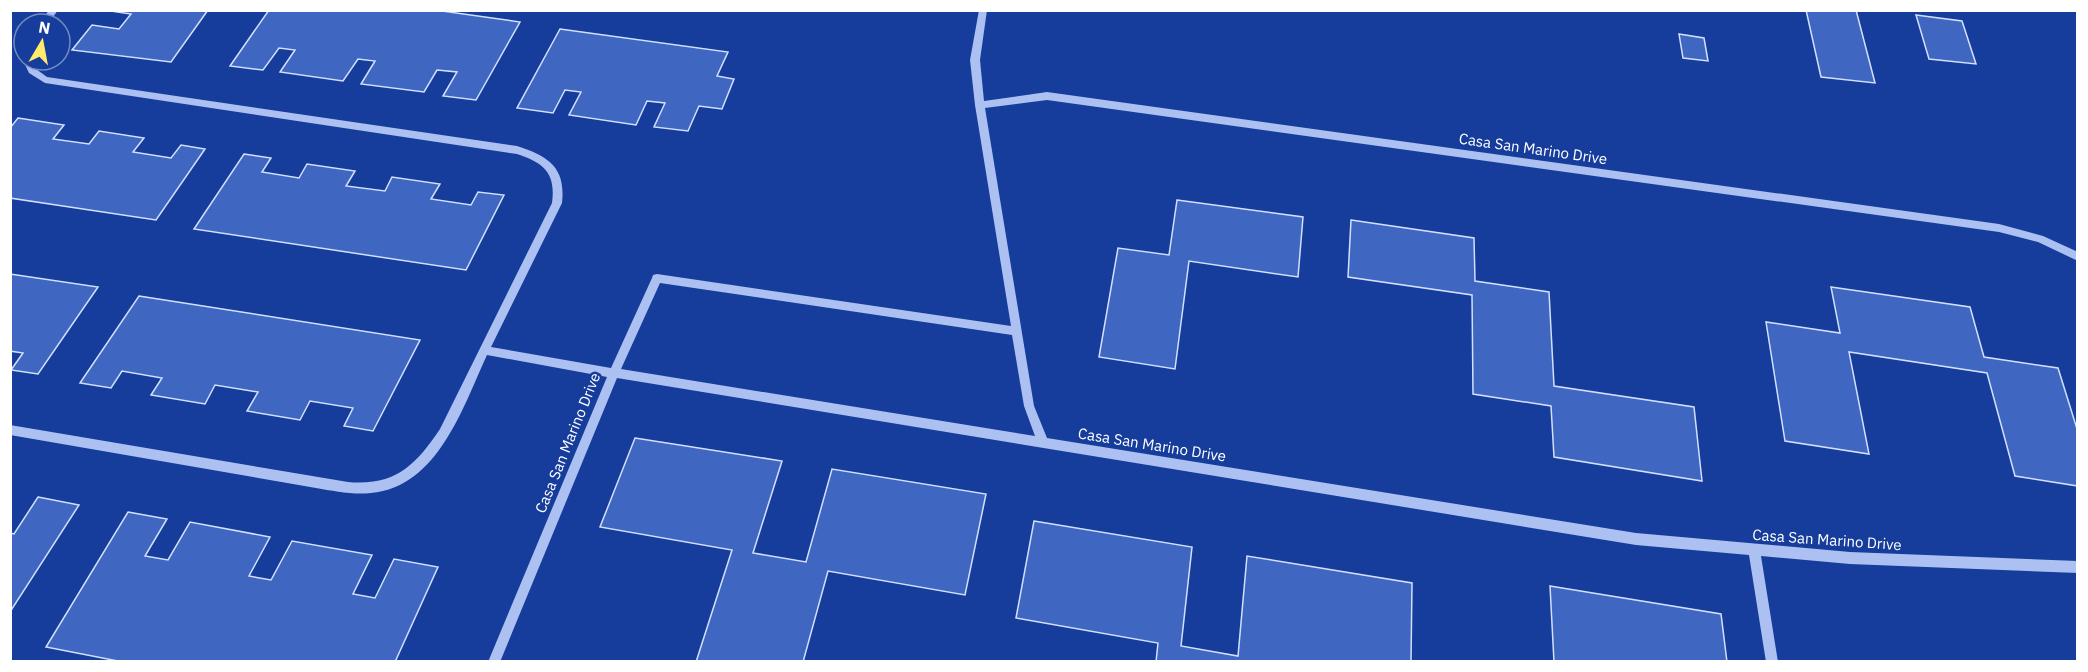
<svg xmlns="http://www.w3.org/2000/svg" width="2088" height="672" font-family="'IBM Plex Sans',sans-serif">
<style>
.building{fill:#3f66c1;stroke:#d3e0fc;stroke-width:1.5}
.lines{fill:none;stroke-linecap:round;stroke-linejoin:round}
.minor{fill:#acc1f2;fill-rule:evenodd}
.labels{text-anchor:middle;stroke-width:5;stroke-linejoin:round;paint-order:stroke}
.street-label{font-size:15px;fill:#fff;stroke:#163d9b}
</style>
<rect width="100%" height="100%" fill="#163d9b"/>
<!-- building -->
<path class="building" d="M208 10 171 62 72 50 92 25 119 29 131 14 104 10Z
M269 10H435L520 22 476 100 443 96 457 72 437 70 424 92 361 84 375 61 358 59 343 81 280 72 295 50 279 48 263 70 230 66Z
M1806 10H1856L1875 83 1821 77Z
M1916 15 1962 21 1976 64 1929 59Z
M560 29 728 52 717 76 734 79 722 109 699 106 688 131 654 127 665 103 647 101 636 125 569 115 581 92 565 90 553 113 517 108Z
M1679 34 1704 38 1708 61 1683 58Z
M18 118 64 125 53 139 89 144 99 131 144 138 133 152 171 158 181 145 205 149 156 220 10 198V128Z
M244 154 271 158 262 172 299 178 307 164 355 171 346 186 385 191 392 177 440 184 431 199 471 205 478 192 504 195 466 270 194 229Z
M1177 200 1303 217 1298 277 1189 261 1175 369 1099 357 1118 248 1169 255Z
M1351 220 1474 238 1475 281 1549 292 1554 386 1694 407 1702 481 1554 457 1551 406 1473 394 1472 295 1348 277Z
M10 274 98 287 38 374 11 370 23 353 10 351Z
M1831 287 1970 307 1984 357 2058 368 2078 432V486L2015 476 1987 373 1849 352 1869 454 1785 441 1766 322 1840 333Z
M139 296 420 340 373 431 344 426 353 408 310 401 300 420 247 411 258 392 215 385 205 404 151 395 162 378 122 371 111 388 80 383Z
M635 438 782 461 753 553 806 562 832 469 986 494 965 595 828 571 803 662H696L732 550 600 527Z
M38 497 79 505 10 612V533L14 534Z
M128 512 167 519 145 556 168 560 190 522 270 537 249 576 271 580 292 541 372 555 353 594 375 598 394 559 438 567 395 662H123L46 647Z
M1034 521 1192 547 1181 646 1238 656 1247 556 1412 583 1411 662H1156L1158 643 1016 618Z
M1550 586 1721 614 1727 662H1554Z"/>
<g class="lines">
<!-- minor -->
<path class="minor" d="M49 10H58L48 24H39Z
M979 10H987L980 60 984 101 1047 92 1999 224 2043 236 2078 252V261L2038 242 1999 232 1047 100 985 108 1034 406 1047 438 1636 533 1850 552 2078 561V573L1850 564 1761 556 1778 662H1766L1749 555 1636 545 617 378 500 662H488L607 377 487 355C463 407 438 487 371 493 353 495 334 491 316 488L10 435V425L348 482C395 486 415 466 440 429L552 203C556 173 544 163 517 154L45 83 29 73 23 60 24 59 33 60 36 69 47 77 517 146C548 156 566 167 562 203L491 347 611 368 652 278 653 275 657 274 1011 326 975 105 970 60ZM660 283 1012 335 1024 406 1035 436 621 369Z"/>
</g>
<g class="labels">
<!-- street labels -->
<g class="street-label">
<text transform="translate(1533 149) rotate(8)" y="5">Casa San Marino Drive</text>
<text transform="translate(568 443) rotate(-68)" y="5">Casa San Marino Drive</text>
<text transform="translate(1152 445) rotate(9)" y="5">Casa San Marino Drive</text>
<text transform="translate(1827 540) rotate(4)" y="5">Casa San Marino Drive</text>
</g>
</g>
<!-- border -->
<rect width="2088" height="672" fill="none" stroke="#ffffff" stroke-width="24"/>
<!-- north arrow -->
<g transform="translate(42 42) rotate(10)"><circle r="28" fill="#163d9b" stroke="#738bc3" stroke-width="1.5"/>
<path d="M0-4.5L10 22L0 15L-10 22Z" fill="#ffea6d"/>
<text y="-9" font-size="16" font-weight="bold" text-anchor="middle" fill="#ffffff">N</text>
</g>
</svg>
